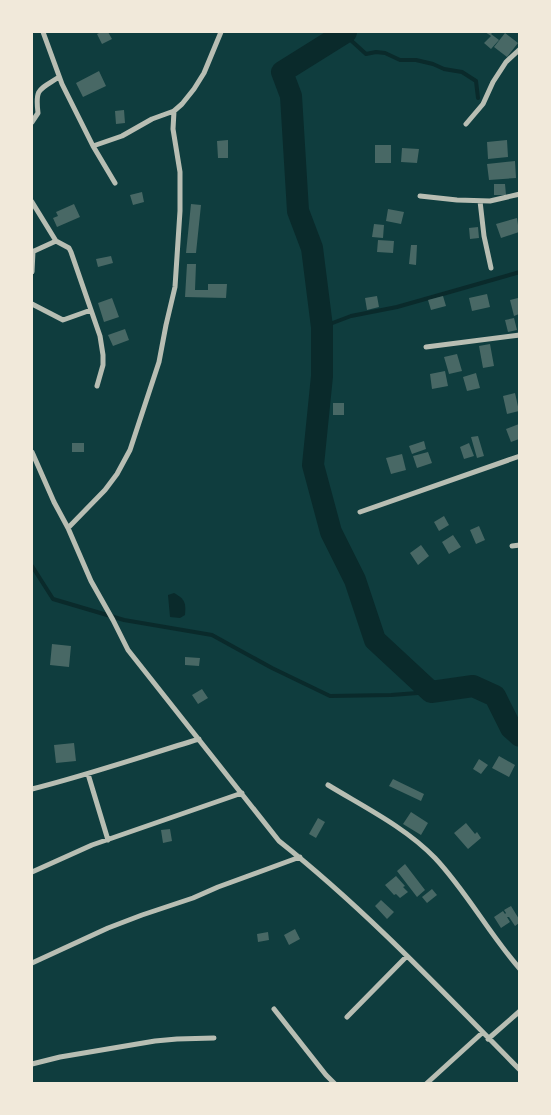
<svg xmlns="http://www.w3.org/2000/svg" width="551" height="1115" font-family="Merriweather,serif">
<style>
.water{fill:#0a2a2b}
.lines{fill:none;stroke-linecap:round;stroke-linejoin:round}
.stream{stroke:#0a2a2b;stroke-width:4}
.river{stroke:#0a2a2b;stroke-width:22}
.building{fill:#486865}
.minor{stroke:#b8beb3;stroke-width:5}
</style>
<rect width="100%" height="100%" fill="#0f3d3e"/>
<!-- water -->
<path class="water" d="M174 593C185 599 186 603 185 615L180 618 170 617 168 595Z"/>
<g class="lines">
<!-- stream -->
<path class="stream" d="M344 34 366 54 376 52 385 53 400 60H416L433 64 444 69 462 72 476 81 478 98
M322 327 351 316 397 307 520 272
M32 566 53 599 124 620 212 635 272 668 330 696 391 695 431 692"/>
<!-- river -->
<path class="river" d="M346 32 282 72 291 96 298 211 312 248 322 327V376L313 465 331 532 355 580 375 640 431 692 473 686 495 696 511 728 520 736"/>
</g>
<!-- building -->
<path class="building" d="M101 32H108L112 39 102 44 97 34Z
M485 32H493L491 34 499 40 491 49 484 43 491 36Z
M505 33 518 43 507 57 494 47Z
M99 71 106 86 83 97 76 83Z
M124 110 125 123 116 124 115 111Z
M228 140V158H218L217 141Z
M507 140 508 157 488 159 487 142Z
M375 145H391V163H375Z
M402 148 419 149 417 163 401 162Z
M515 161 516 178 489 180 487 164Z
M494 184H505L506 195H494Z
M142 192 144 202 133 205 130 195Z
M74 204 80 217 57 227 53 218 58 216 56 212Z
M191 204 201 205 196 253H186Z
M388 209 404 212 401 224 386 221Z
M517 218 519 232 501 238 496 224Z
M374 224 384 225 383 238 372 237Z
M478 227 479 238 470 239 469 228Z
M378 240 394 241 393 253 377 252Z
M411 245H417L416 265 409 264Z
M111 256 113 263 98 267 96 259Z
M187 264H196L195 290H208V284H227L226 298 185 297Z
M487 294 490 307 472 311 469 298Z
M377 296 379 307 367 310 365 298Z
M443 296 446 306 431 310 428 300Z
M112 298 119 317 104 322 98 303Z
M518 298 519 314 514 316 510 300Z
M514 318 517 330 508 332 505 320Z
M125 329 129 340 113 346 108 335Z
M490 344 494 366 483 368 479 346Z
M457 354 462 371 449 374 444 357Z
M445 371 448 386 432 389 430 374Z
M476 373 480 388 467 391 463 377Z
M515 393 519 411 507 414 503 396Z
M333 403H344V415H333Z
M519 424V439L511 442 506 429Z
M478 436 484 456 477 458 471 437Z
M424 441 426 449 412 454 409 446Z
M72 443H84V452H72Z
M469 443 474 456 464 459 460 447Z
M428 452 432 463 417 468 413 456Z
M402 454 406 470 391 474 386 458Z
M444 516 449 525 439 531 434 522Z
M479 526 485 540 476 544 470 530Z
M453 535 461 547 449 554 442 542Z
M421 545 429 556 418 565 410 553Z
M52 644 71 646 69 667 50 665Z
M185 657 200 658 199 666 185 665Z
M202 689 208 698 198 704 192 695Z
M74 743 76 761 56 763 54 745Z
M499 756 515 765 509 777 492 768Z
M479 759 488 765 481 774 473 769Z
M393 779 424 794 421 801 389 786Z
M411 812 428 823 421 835 403 824Z
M318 818 325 822 316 838 309 834Z
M466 823 475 834 477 832 481 838 468 849 454 833Z
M170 829 172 841 163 843 161 830Z
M405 864 425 890 417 897 397 871Z
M396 876 405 886 403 887 408 892 400 898 396 894 394 895 385 885Z
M432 889 437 895 427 903 422 897Z
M381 900 394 912 387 919 375 906Z
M511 906 519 919V923L515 926 509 917H507L510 922 501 928 494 917 503 911 505 914 506 913 504 910Z
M295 929 300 939 289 945 284 935Z
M268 932 269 940 258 942 257 934Z"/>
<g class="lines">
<!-- minor -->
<path class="minor" d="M43 32 62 84 93 146 115 183
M32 122 38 113C35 88 39 90 59 77
M466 124 483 104 493 82 506 62 520 49
M93 146 122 136 152 119 174 111 182 104 194 89 204 73 221 32
M420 196 457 200 490 201 520 194
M480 201 484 236 491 268
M32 202 56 241 69 248 71 252 100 336 103 355V365L97 386
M32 252 56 241
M32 272 33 251
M32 304 63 320 91 310
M426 347 520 335
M32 452 54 502 68 528 91 581 113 620 128 650 279 841C366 910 442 991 520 1070
M360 512 520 456
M68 528 105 490 117 474 130 450 159 362 166 325 175 287 180 211V172L173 129 174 111
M512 546 520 545
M88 774 108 840
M328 785C364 807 405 827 435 858 467 892 489 934 520 969
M32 789C88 775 143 756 199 739
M32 872 92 845 242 793
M32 963 108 928 142 915 193 898 218 887 300 857
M274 1009 326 1075 335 1084
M347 1017 407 956
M488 1039 520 1011
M32 1064 60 1057 155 1041 177 1039 214 1038
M426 1084 482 1033"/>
</g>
<!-- border -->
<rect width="551" height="1115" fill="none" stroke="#f1e9da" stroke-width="66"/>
</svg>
